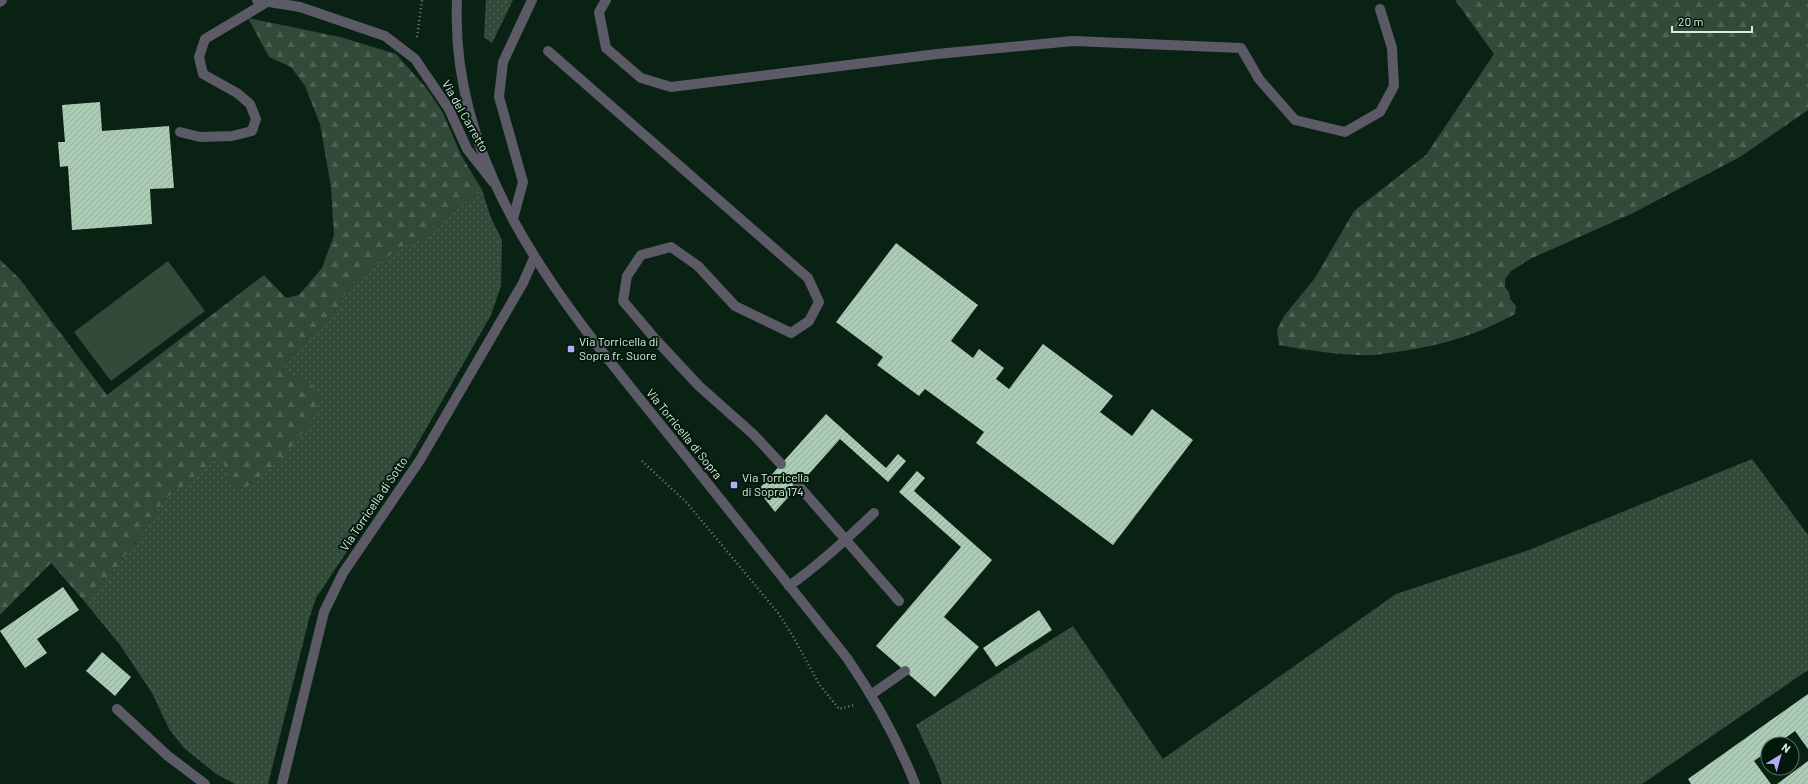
<svg xmlns="http://www.w3.org/2000/svg" width="1808" height="784" font-family="Barlow,sans-serif">
<style>
.grass{fill:url(#grass-dots)}
.forest{fill:url(#forest-firs)}
.pitch{fill:#314a39}
.building{fill:url(#building-hatch)}
.lines{fill:none;stroke-linecap:round;stroke-linejoin:round}
.path{stroke:#6f8376;stroke-width:2.5;stroke-dasharray:1 3;stroke-linecap:butt}
.service{stroke:#5b5a66;stroke-width:10}
.minor{stroke:#5b5a66;stroke-width:10}
.tertiary{stroke:#5b5a66;stroke-width:10}
.poi-dot{fill:#b5acf8;stroke:#02180a;stroke-width:1.5}
.labels{text-anchor:middle;stroke-width:4;stroke-linejoin:round;paint-order:stroke}
.street-label{font-size:12px;fill:#ddece1;stroke:#02180a}
.poi-label{font-size:12px;fill:#ddece1;stroke:#02180a;text-anchor:start}
</style>
<defs>
<pattern id="grass-dots" width="8" height="8" patternUnits="userSpaceOnUse"><rect width="8" height="8" fill="#314a39"/><path d="M2 2h.1M6 6h.1" fill="none" stroke="#4e6455" stroke-width="1.8" stroke-linecap="round"/></pattern>
<pattern id="forest-firs" width="22" height="20" patternUnits="userSpaceOnUse"><rect width="22" height="20" fill="#314a39"/><path d="M5 1l3.5 6h-7zM16 11l3.5 6h-7z" fill="#4e6455"/></pattern>
<pattern id="building-hatch" width="6" height="6" patternUnits="userSpaceOnUse"><rect width="6" height="6" fill="#adccb6"/><path d="M-1 1l2-2M0 6l6-6M5 7l2-2" fill="none" stroke="#92ab9a"/></pattern>
</defs>
<rect width="100%" height="100%" fill="#092213"/>
<!-- grass -->
<path class="grass" d="M486 0H513L492 43 484 37Z
M482 190 491 218 502 240 501 286 491 315 411 455 316 598 309 619 268 784H235L216 774 184 748 169 729 152 693 120 645 84 601 118 565 139 537 165 499 221 455 230 482 309 381 281 373 291 355 338 307 351 284 401 247 432 234 456 209Z
M1752 459 1808 535V670L1642 784H942L934 763 916 725 1073 626 1163 759 1396 594 1529 550Z"/>
<!-- forest -->
<path class="forest" d="M1455 0H1808V110L1740 157 1633 213 1530 259 1511 271 1505 279V287L1509 292 1510 299 1516 306 1515 314C1479 334 1443 345 1403 351 1394 352 1384 354 1375 355 1343 356 1311 351 1279 345L1277 330 1284 316 1315 278 1354 211 1426 155 1494 54Z
M248 18 340 37 396 54 427 89 443 113 461 155 482 190 456 209 432 234 401 247 351 284 338 307 291 355 281 373 309 381 321 396 312 421 280 460 243 490 230 482 221 456 165 499 139 537 118 565 84 601 51 563 0 615V260L19 278 107 395 264 275 286 298 299 295 322 268 334 235 331 187 320 124 305 86 291 67 269 57Z"/>
<!-- pitch -->
<path class="pitch" d="M168 261 205 311 111 381 74 332Z"/>
<!-- building -->
<path class="building" d="M100 102 102 131 169 126 174 188 150 189 152 224 72 230 68 166 60 167 58 142H65L62 105Z
M896 243 978 305 951 341 973 358 979 349 1004 368 996 379 1009 389 1043 344 1113 396 1100 412 1132 436 1152 409 1193 440 1113 545 976 443 984 432 925 389 919 396 877 365 883 357 836 322Z
M826 414 886 468 898 454 906 461 888 482 840 439 775 512 758 490Z
M917 471 925 478 914 491 992 560 944 617 979 647 935 697 876 646 961 547 899 492Z
M63 587 79 610 37 639 47 653 25 668 0 631Z
M1039 610 1052 630 996 667 983 648Z
M102 652 131 677 115 696 86 671Z
M1808 694V749L1795 731 1777 744H1768V751L1754 761 1771 784H1691L1688 779Z
M1808 761V784H1777Z"/>
<g class="lines">
<!-- path -->
<path class="path" d="M417 37 422 0
M642 461 687 503 779 614 794 638 819 684 839 709 854 705"/>
<!-- service -->
<path class="service" d="M606 0 599 12 606 48 641 78 671 87 937 54 1073 41 1241 48 1259 79 1295 120 1345 132 1380 112 1394 86 1392 48 1380 9
M0 2 2 0
M548 51 808 278 819 302 809 321 791 333 735 306 698 266 671 247 641 255 627 276 623 301 657 341 699 386 753 434 781 464
M180 132 200 137 232 136 252 131 256 119 250 104 237 93 203 74 199 57 205 39 267 2
M798 485 899 601
M789 586C820 564 847 539 874 513
M872 694 905 671
M117 709 168 756 205 784"/>
<!-- minor -->
<path class="minor" d="M257 0 300 7 385 36 415 59 449 109 467 149 493 182
M513 219 523 182 499 97 503 62 532 0
M282 784 324 612 343 573 420 460 523 283 534 258"/>
<!-- tertiary -->
<path class="tertiary" d="M457 0C449 176 570 312 673 440 731 513 789 586 847 658 875 699 897 738 915 784"/>
</g>
<!-- markers -->
<g class="poi-dot">
<rect x="567" y="345" width="8" height="8" rx="2"/>
<rect x="730" y="481" width="8" height="8" rx="2"/>
</g>
<g class="labels">
<!-- street labels -->
<g class="street-label">
<text transform="translate(465 116) rotate(60)" y="4">Via del Carretto</text>
<text transform="translate(684 434) rotate(51)" y="4">Via Torricella di Sopra</text>
<text transform="translate(374 504) rotate(-56)" y="4">Via Torricella di Sotto</text>
</g>
<!-- poi labels -->
<g class="poi-label">
<text x="579" y="346">Via Torricella di<tspan x="579" dy="14">Sopra fr. Suore</tspan></text>
<text x="742" y="482">Via Torricella<tspan x="742" dy="14">di Sopra 174</tspan></text>
</g>
</g>
<!-- north arrow -->
<g transform="translate(1780 756) rotate(37)"><circle r="19" fill="#02180a" stroke="#5a6d60"/>
<path d="M0-3L7 15L0 10L-7 15Z" fill="#b5acf8"/>
<text y="-6" font-size="11" font-weight="bold" text-anchor="middle" fill="#ddece1">N</text>
</g>
<!-- scale -->
<path d="M1672 26v6h80v-6" fill="none" stroke="#ddece1" stroke-width="2"/>
<text x="1678" y="26" font-size="12" fill="#ddece1" stroke="#02180a" stroke-width="3" paint-order="stroke">20 m</text>
</svg>
